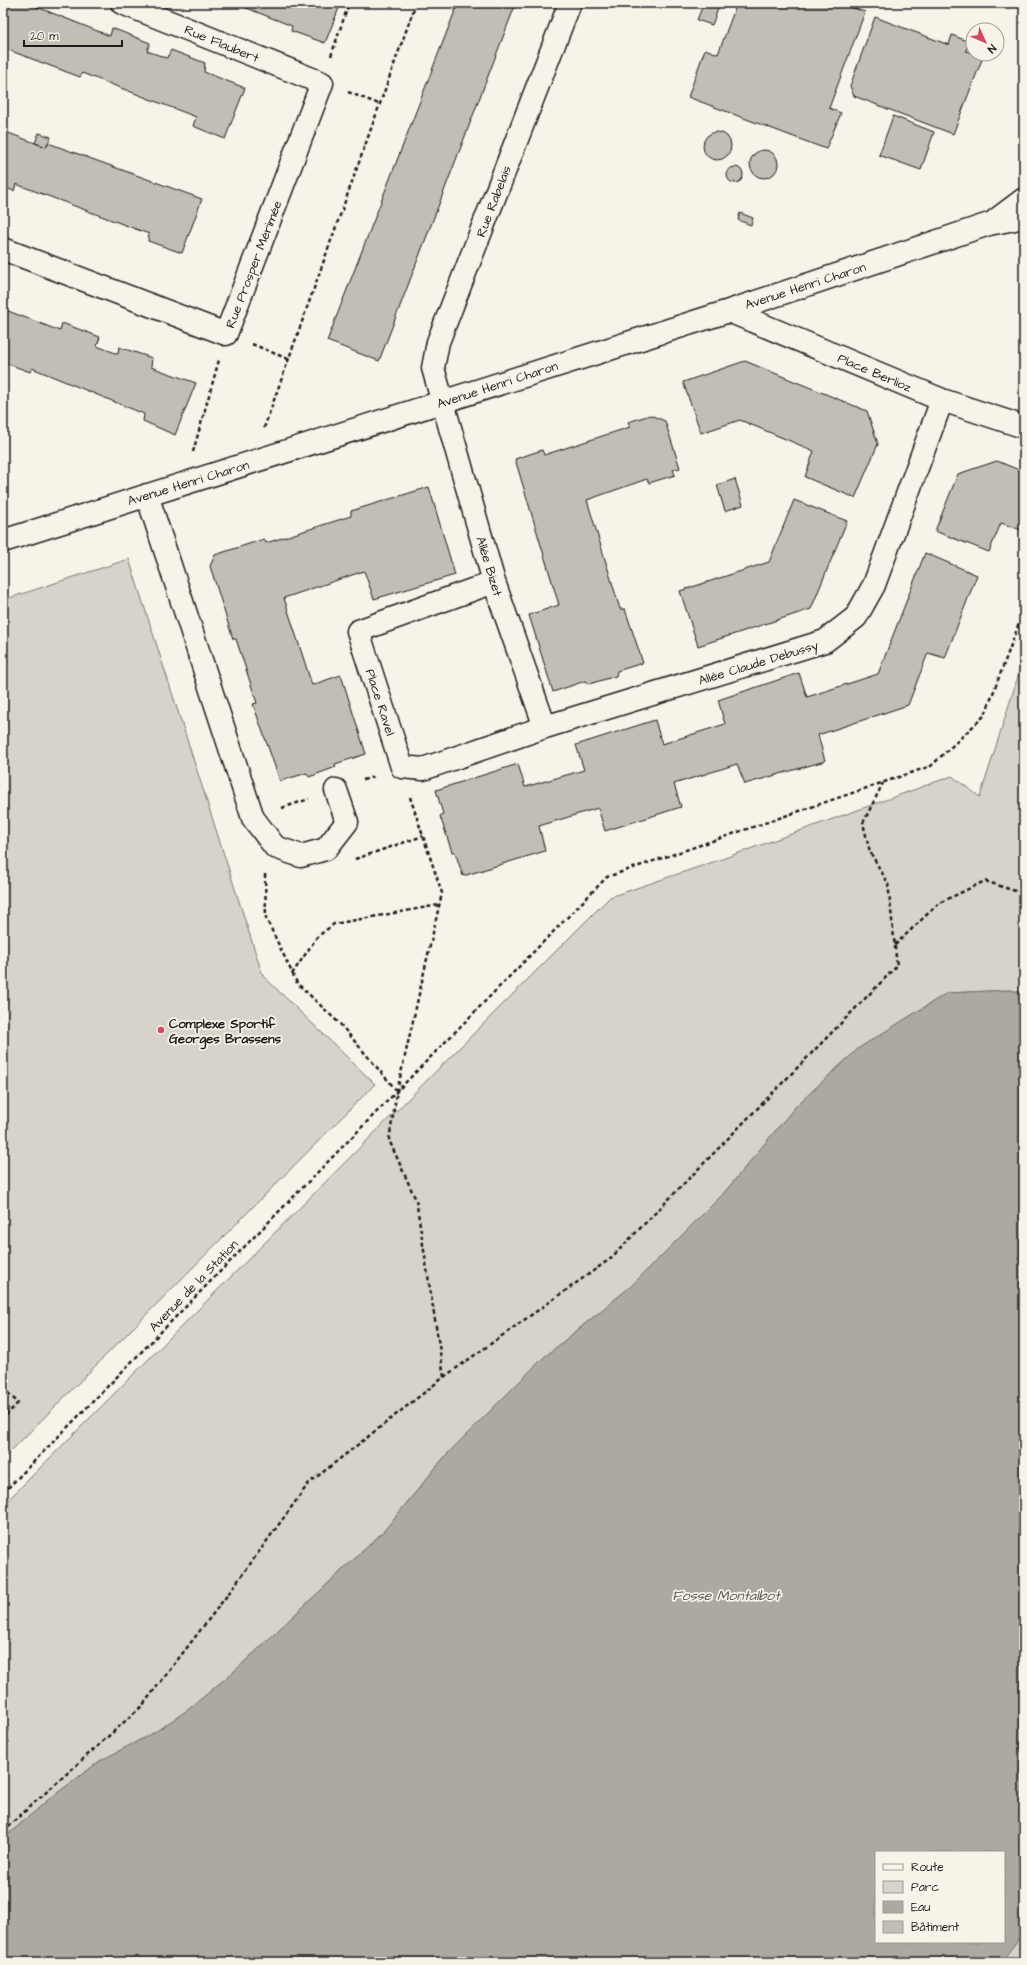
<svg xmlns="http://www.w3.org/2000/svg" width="1027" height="1965" font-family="'Architects Daughter',sans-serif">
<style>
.green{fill:#d7d3cb;stroke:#7a7874}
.water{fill:#aca9a2;stroke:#72716c;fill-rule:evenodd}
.building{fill:#c0beb5;stroke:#1c1c1c}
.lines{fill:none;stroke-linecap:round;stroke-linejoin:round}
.minor-casing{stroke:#1c1c1c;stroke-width:25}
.path{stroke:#1c1c1c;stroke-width:2.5;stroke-dasharray:4 3;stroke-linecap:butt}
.minor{stroke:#f7f3e8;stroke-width:22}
.poi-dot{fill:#d1495b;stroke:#f7f3e8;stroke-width:1.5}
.labels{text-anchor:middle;stroke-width:3.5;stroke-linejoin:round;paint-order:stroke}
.street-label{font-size:13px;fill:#1c1c1c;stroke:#f7f3e8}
.poi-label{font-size:13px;font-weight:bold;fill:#1c1c1c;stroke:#f7f3e8;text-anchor:start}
.water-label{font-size:14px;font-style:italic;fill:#565452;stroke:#f7f3e8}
</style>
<rect width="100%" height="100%" fill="#f7f3e8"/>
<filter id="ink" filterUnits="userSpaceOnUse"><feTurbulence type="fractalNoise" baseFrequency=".025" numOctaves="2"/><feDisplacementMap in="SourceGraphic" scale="8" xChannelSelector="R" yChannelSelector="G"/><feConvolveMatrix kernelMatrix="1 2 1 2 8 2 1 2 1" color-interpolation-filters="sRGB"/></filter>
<g filter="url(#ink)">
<!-- green -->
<path class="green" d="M129 559 263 976 375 1084 3 1459V600Z
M1024 657V993L1010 990 947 993 859 1048 796 1106 723 1194 630 1287 542 1359 447 1454 383 1532 238 1668 189 1709 155 1732 100 1761 48 1800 3 1839V1507L12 1496 610 897 722 859 952 776 980 797Z
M1024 1932V1962H1001L1003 1958Z"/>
<!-- water -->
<path class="water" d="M1010 990 1024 993V1932L1001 1962H3V1839L48 1800 100 1761 155 1732 189 1709 238 1668 383 1532 447 1454 542 1359 630 1287 723 1194 796 1106 859 1048 947 993ZM876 1852H1004V1942H876Z"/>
<!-- building -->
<path class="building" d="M3 3H27L110 36 112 28 150 43 147 51 167 58 171 50 205 63 204 72 245 88 225 139 193 126 196 117 82 73 80 77 3 48Z
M234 3H341L325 43 291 31 292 26Z
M458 3H516L379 361 327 341Z
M696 3H720L712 25 697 20 703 5Z
M737 3H839L865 12 829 108 841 113 826 149 688 97 705 49 718 54Z
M875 17 949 45 952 35 969 42 966 51 983 57 953 134 854 96 850 86Z
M893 116 934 132 921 170 879 155Z
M3 131 46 147 48 143 202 199 182 253 148 241 149 234 16 184 14 191 3 187Z
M703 146a14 14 0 1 1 28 0a14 14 0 1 1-28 0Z
M39 133 51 137 46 147 35 143Z
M750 164a14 14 0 1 1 28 0a14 14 0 1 1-28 0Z
M727 175a8 8 0 1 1 16 0a8 8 0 1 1-16 0Z
M740 213 753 218 751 225 738 220Z
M3 309 60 331 62 323 100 337 97 346 118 354 119 347 152 358 151 367 196 383 175 435 143 421 144 414 32 368 30 372 3 362Z
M745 361 867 411 878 444 855 498 805 477 814 451 740 420 701 433 683 382Z
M650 415 665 421 680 468 673 470 675 475 649 483 647 479 587 500 620 609H625L643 663 617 671 616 676 589 684 585 681 553 692 529 615 559 605 515 459 542 450 544 455 630 427 628 422Z
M997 461 1024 472V531L1001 523 989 552 935 531 958 474Z
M735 479 743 505 725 511 717 485Z
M429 487 455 575 374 599 364 571 284 598 312 685 341 675 366 754 335 764 336 767 309 777 307 773 280 781 253 704 257 703 236 639H233L210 566 215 555 264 539 266 543 351 516V511Z
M794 500 847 521 811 609 698 646 680 591 769 562Z
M925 553 977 575 945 658 928 653 908 705 818 735 825 761 745 784 737 764 674 784 681 807 605 831 598 808 539 826 545 851 463 876 455 852H452L440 816 443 814 436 790 518 764 525 787 584 770 576 745 655 720 662 744 725 724 718 700 799 673 807 697 878 674Z"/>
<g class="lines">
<defs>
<path id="minor" d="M996 220 1024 199
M3 249 226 334 322 83 122 3
M729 311 942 400 1024 427
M147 495 253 818 275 847 301 856 326 849 347 822 336 790
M3 541 729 311 989 224 1024 217
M494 582 358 631 402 767 423 769 545 727 825 641 856 617 874 585 942 400
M545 727 494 582 433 368 438 342 570 3"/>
</defs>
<!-- minor casing -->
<use href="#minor" class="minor-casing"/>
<!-- path -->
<path class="path" d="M331 56 349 3
M348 92 379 104
M252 344 288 359
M264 428 416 3
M193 452 219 360
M363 780 376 776
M410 797 442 893 397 1091 389 1140 416 1200 444 1377
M282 808 309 799
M355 859 423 836
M265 874 266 918 297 983 340 1024 397 1091
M895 945 939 903 985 881 1024 894
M292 974 317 937 334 924 439 905
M3 1388 18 1403 3 1418
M3 1493 607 877 931 766 985 715 1024 610
M3 1831 142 1706 229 1593 309 1483 444 1377 610 1259 897 966 888 883 870 852 863 823 883 783"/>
<!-- minor -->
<use href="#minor" class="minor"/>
</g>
</g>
<!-- markers -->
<circle class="poi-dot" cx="161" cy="1030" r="4"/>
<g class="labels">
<!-- street labels -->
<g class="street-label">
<text transform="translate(222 43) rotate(22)" y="5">Rue Flaubert</text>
<text transform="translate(493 201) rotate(-69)" y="5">Rue Rabelais</text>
<text transform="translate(253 264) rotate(-69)" y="5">Rue Prosper Mérimée</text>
<text transform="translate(805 285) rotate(-18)" y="5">Avenue Henri Charon</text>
<text transform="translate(875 372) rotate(23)" y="5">Place Berlioz</text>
<text transform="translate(497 384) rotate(-18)" y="5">Avenue Henri Charon</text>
<text transform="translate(188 482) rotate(-17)" y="5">Avenue Henri Charon</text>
<text transform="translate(490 566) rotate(73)" y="5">Allée Bizet</text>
<text transform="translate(758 662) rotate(-17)" y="5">Allée Claude Debussy</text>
<text transform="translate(381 702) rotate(72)" y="5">Place Ravel</text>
<text transform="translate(193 1285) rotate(-46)" y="5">Avenue de la Station</text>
</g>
<!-- poi labels -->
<g class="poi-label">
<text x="169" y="1028">Complexe Sportif<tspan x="169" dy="15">Georges Brassens</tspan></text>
</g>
<!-- water labels -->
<g class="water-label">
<text x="726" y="1600">Fosse Montalbot</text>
</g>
</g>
<!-- margin -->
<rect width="1027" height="1965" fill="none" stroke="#f7f3e8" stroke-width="16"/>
<rect x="8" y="8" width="1011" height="1949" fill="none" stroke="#1c1c1c" stroke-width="1.5" filter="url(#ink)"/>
<!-- legend -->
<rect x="875" y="1851" width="130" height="92" fill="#f7f3e8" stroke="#9f9d96"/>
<rect x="883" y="1864" width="20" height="6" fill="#f7f3e8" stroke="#9f9d96"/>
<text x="911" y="1871" font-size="12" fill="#1c1c1c">Route</text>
<rect x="883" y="1881" width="20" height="12" fill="#d7d3cb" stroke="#9f9d96"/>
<text x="911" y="1891" font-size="12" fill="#1c1c1c">Parc</text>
<rect x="883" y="1901" width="20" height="12" fill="#aca9a2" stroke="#9f9d96"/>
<text x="911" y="1911" font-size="12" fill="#1c1c1c">Eau</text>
<rect x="883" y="1921" width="20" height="12" fill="#c0beb5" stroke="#9f9d96"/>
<text x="911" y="1931" font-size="12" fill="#1c1c1c">Bâtiment</text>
<!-- north arrow -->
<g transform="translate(985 42) rotate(135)"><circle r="19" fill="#f7f3e8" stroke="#9f9d96"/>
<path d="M0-3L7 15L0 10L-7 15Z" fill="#d1495b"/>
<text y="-6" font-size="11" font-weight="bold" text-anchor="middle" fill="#1c1c1c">N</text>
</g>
<!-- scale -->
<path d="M24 40v6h98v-6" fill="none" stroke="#1c1c1c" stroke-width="2"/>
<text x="30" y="40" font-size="12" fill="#1c1c1c" stroke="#f7f3e8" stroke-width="3" paint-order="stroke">20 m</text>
</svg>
